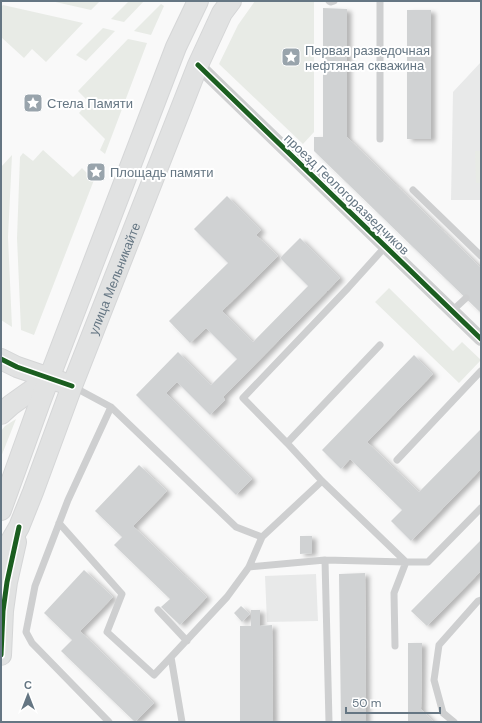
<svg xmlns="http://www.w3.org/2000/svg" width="482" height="723" font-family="'DM Sans',sans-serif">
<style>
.built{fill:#e8e9e9}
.green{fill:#e8ebe6}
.building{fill:#d0d2d3;filter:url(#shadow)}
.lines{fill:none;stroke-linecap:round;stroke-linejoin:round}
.secondary-casing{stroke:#d5d6d7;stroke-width:22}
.lane{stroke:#cecfd0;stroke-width:7}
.street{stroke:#cecfd0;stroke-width:14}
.secondary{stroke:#e1e2e2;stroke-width:20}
.cycleway-casing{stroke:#fff;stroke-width:8}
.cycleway{stroke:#1b5e20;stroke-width:5}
.labels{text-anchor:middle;stroke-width:4;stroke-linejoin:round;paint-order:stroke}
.poi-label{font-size:13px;fill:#657683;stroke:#fff;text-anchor:start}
.street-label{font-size:13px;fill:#657683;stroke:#fff}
</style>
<defs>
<filter id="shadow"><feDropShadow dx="4.5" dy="2.5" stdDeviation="2" flood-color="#0004"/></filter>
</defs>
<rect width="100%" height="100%" fill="#f9f9f9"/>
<!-- built -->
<path class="built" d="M481 62V200H451L453 92Z
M316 574 318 621 267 622 265 576Z"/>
<!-- green -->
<path class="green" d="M51 1H100L91 10Z
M129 1H144L124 22 111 19Z
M255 1H314V132L303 144 219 64 238 25Z
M161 4 164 6 151 35 134 31Z
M3 5 83 23 46 62 32 49 24 58 1 37V7Z
M103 28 115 31 86 61 76 55Z
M128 39 147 43 105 154 100 150 105 139 79 113 89 102 78 91Z
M43 150 73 177 82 168 94 180 34 335 21 330 17 238 20 157 23 153 33 161Z
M475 151H481V183H476Z
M12 155 8 237 12 327 1 320V167Z
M389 288 453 351 462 342 481 360 459 383 375 302Z
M16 419 1 457V431L5 426Z"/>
<!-- building -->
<path class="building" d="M323 8 347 9V137L481 268V313L314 151V137H323Z
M407 10H431V139H407Z
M227 196 261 230 256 235 278 256 222 311 253 342 308 286 280 258 300 238 340 278 223 397 225 400 210 415 177 382 166 393 252 479 236 495 136 395 178 352 211 385 237 359 206 328 190 343 169 321 228 263 194 229Z
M414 355 433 374 367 442 419 492 481 429V469L411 541 391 521 402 510 350 459 341 469 322 450Z
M139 465 167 491 133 526 207 597 180 625 161 607 170 599 114 545 122 537 95 511Z
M300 536H312V553L300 554Z
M481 540V571L427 626 411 611Z
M84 570 113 597 80 631 154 703 135 722 61 651 72 640 44 613Z
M365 573 366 722H341L339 574Z
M241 606 250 614 242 622 234 613Z
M251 610H260V626L272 625 273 722H240V626H251Z
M408 643H422L421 709 434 722H408Z"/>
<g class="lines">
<defs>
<g id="secondary">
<path d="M1 359 17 367 61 382"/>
<path d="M1 414 11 405 49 378"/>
<path d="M1 510 40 402 176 47 198 1"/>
<path id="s1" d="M1 558 19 527 33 492 72 386 198 65 222 13 231 1"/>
<path d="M1 655 3 611 7 582 16 542"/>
</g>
</defs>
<!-- secondary casing -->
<use href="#secondary" class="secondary-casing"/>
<!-- lane -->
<path class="lane" d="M329 1 331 2 334 1
M380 1V139
M413 190 481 256
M385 247 348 288 243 398 287 443 322 481 406 562H428L481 508
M452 311 466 298
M72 386 111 407 236 527 262 537 322 481
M287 443 380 345
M397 460 481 371
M59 523 122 594 107 632 154 675 171 657 182 722
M249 567 325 560
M158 610 187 641
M171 657 227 597 249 567 262 537
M109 722 32 643 26 632 35 586 68 500 111 407
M329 722 325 560 406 562 394 593 395 646
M454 722 443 713 434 680 439 645 478 601 481 600"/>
<!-- street -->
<path class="street" d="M198 65 481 339"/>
<!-- secondary -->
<use href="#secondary" class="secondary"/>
<defs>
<path id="cycleway" d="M198 65 481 339
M1 359 17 367 72 386
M1 655 3 611 7 582 19 527"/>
</defs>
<!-- cycleway casing -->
<use href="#cycleway" class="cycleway-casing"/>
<!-- cycleway -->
<use href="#cycleway" class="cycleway"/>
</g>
<!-- icons -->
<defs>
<symbol id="sight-square" viewBox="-11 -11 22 22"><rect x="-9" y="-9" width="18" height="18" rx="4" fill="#99a4ac" stroke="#fff"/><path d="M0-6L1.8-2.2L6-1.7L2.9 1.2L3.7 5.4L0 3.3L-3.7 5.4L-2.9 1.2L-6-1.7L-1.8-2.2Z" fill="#fff"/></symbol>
</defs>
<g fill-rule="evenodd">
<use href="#sight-square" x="280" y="46" width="22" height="22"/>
<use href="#sight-square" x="22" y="92" width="22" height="22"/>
<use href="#sight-square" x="85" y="161" width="22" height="22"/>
</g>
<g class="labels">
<!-- poi labels -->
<g class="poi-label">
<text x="305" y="55">Первая разведочная<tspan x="305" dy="15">нефтяная скважина</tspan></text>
<text x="47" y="108">Стела Памяти</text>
<text x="110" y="177">Площадь памяти</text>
</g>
<!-- street labels -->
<g class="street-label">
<text transform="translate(347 194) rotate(44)" y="5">проезд Геологоразведчиков</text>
<text dy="5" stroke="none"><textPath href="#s1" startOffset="302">улица Мельникайте</textPath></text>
</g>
</g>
<!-- border -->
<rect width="482" height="723" fill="none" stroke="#657683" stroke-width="4"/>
<!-- north arrow -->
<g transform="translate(28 695)" stroke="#ffffff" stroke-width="3" paint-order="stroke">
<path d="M0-3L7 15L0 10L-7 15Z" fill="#657683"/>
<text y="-6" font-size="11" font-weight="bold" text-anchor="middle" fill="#657683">С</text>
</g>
<!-- scale -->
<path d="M346 707v6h94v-6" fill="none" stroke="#657683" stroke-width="2"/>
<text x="352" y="707" font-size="12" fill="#657683" stroke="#ffffff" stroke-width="3" paint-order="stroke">50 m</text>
</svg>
